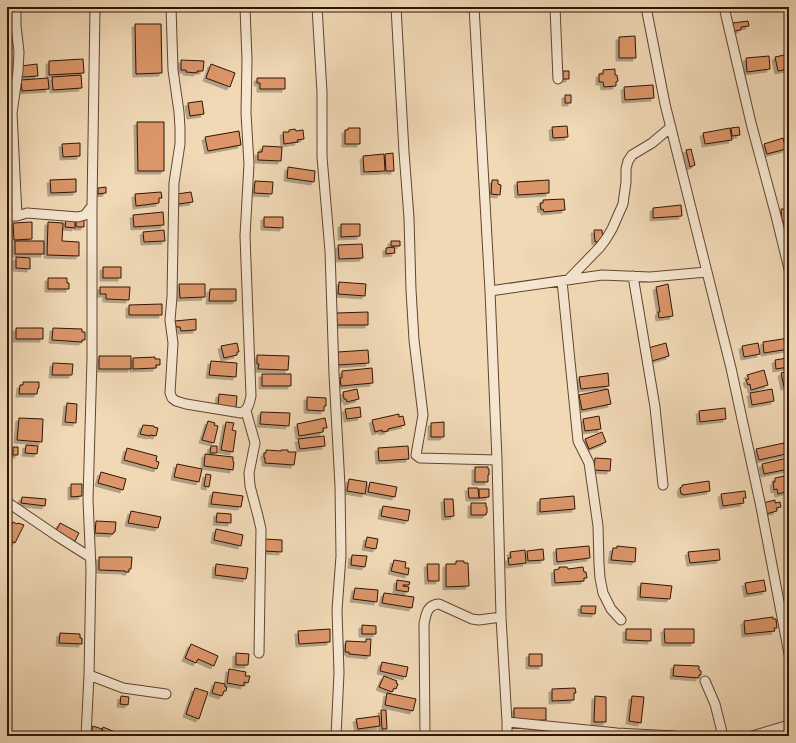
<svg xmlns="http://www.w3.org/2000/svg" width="796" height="743" font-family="'Old Standard TT',serif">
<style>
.building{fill:#dc966a;stroke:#2f1404;filter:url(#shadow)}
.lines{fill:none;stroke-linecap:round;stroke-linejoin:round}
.minor-casing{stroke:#604530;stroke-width:11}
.minor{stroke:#f6e6d0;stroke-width:9}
</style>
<defs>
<filter id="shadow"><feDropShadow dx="-3" dy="3" stdDeviation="0" flood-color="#0004"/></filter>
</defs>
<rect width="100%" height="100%" fill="#f1d9b6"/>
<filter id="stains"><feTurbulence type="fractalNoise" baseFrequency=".005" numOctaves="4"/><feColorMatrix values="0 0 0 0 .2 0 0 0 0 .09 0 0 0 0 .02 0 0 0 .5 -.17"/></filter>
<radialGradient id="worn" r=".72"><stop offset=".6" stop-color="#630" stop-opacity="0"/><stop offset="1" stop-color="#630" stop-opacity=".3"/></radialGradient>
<!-- building -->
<path class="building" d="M748 21 749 26 741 27V30L734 31 733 23Z
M135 24H161L162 73 136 74Z
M635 36 636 58H619V37Z
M789 54V69L778 71 775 57Z
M769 56 770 69 747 72 746 58Z
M83 59 84 73 49 75V61Z
M181 60 204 61 203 71H197V73L186 72V70H181Z
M37 64 38 76 22 77 21 66Z
M211 64 235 73 230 87 206 78Z
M615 69V75H617L618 81 616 82V86L604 87 603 82H599V74H603V70Z
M563 71H569V79H563Z
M81 75 82 88 53 90 52 77Z
M48 78 49 89 22 91 21 80Z
M257 78H285V89H260V83H257Z
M653 85 654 98 625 100 624 87Z
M565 95H571V103H565Z
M202 101 204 114 190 116 188 103Z
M137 122H164V171H138Z
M567 126 568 137 553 138 552 127Z
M739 127 740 135 732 136 731 128Z
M348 128H360V144H345V130H348Z
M730 128 732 140 705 144 703 133Z
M295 129 296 131 303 130 304 139 297 140 298 142 284 144 283 132H289V130Z
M239 131 241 145 208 151 205 137Z
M783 138 786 149 767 154 764 144Z
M80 143V156L63 157 62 144Z
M263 146 282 147 281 161 258 160V152H262Z
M691 149 695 165 690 167 686 150Z
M393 153 394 171H386L385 154Z
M384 154 385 171 364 172 363 156Z
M288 167 315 171 314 182 287 178Z
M76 179V192L51 193 50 180Z
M492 180H498V184L501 185 500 195 491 194Z
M549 180V193L518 195 517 182Z
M255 181 273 182 272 194 254 193Z
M106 187V193L98 194V188Z
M161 192 162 198H159V203L136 206 135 194Z
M191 192 193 202 179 204 177 194Z
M564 199 565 210 544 212 543 209 541 210 540 203H543V200Z
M681 205 682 216 653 218V208Z
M781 209H789V222H782Z
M163 212 164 225 134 227 133 215Z
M264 217H283V228L264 227Z
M66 220H75V228L65 227Z
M77 220H84V227H77V226H76V223L77 222Z
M32 222V239L14 240 13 223Z
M48 222 63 223 62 241 79 242V256L47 255Z
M341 224H360V236L341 237Z
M164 230 165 241 144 242 143 232Z
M594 230H602L603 241 595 242Z
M15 241H44V254H15Z
M391 241H400V246H391Z
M362 244 363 258 339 259 338 245Z
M394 247 395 253 386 254V248Z
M16 257 30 258V269L16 268Z
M103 267H121V278H103Z
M48 278H67V283H69V289H48Z
M339 282 366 284 365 296 338 294Z
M179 284H205V297L180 298Z
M668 284 673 316 659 318 658 312H660L656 287Z
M100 287H130L129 300 106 299V294H100Z
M210 289H236V301H209Z
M162 304V315H129V305Z
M368 312V325H337V319H335L334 315 337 314V313Z
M196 319V330L181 331 180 327H176L175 321Z
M16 328H43V339H16Z
M53 328 82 329V332H85V340H82V342L52 340Z
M789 338V349L764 353 763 342Z
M237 343 239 352H237V355L224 358 221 346Z
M666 343 669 356 652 361 648 348Z
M758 343 760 354 744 357 742 346Z
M368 350 369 363 338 365V352Z
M257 355 289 356 288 370 258 369 259 364H257Z
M99 356H131V369H99Z
M155 357V359H160V365H156V368L133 369V358Z
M787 358 788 362H789V367L776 369 775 360Z
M211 361 237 363 236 377 209 375Z
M53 363 73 364 72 375H52Z
M372 368 373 383 341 386 340 378H342V371Z
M764 370 768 385 751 390 750 384 748 385 746 380 749 379 747 375Z
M789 371V386L784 387 781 373Z
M608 373 609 386 581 389 579 377Z
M262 374H291V386H262Z
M23 382H39V388H38L37 394H19L20 385H23Z
M357 389 359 399 347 402 346 399H344L343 392Z
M608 389 611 404 582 410 579 395Z
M772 389 774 401 752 405 750 393Z
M219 394 237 396 236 408 218 406Z
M307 397 326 398V406H324V411L307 410Z
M67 403 77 404 76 423 65 422Z
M360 407 361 417 347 419 345 409Z
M725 408 726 419 700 422 699 411Z
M261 412 290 413 289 426 260 424Z
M399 414V417L403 416 405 425 388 429V431L382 432V430L375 432 372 420Z
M599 416 601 429 585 431 583 419Z
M19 418 43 419 42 442 17 440Z
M325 418 327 428H323V432L299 436 297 424Z
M208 421 215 423 214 425 218 426 214 443 202 440Z
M226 422 234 423 232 430 236 431 233 452 221 450Z
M444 422V437H431V423Z
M143 425 154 426V427L158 428 156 436 150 435V436L140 434Z
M602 432 606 442 589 449 585 439Z
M324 436 325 446 300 449 298 439Z
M784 443 786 454 759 460 756 449Z
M26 445 38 446 37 454 25 453Z
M211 446H217V453H210Z
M408 446 409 459 379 461 378 448Z
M13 447H18V455H13Z
M127 448 157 456 156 461 159 462 157 469 124 460Z
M266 450 281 451V450H288V452H296L294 465 265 463V458H264V453H266Z
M205 454 233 457V462H234L233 470 204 466Z
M595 458 611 459 610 471 594 470Z
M787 458 789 469 764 474 762 464Z
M177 464 202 469 199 482 174 477Z
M475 467H488V469H489V475H488V482H475Z
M101 472 126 479 123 490 98 483Z
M206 474 211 475 209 487 204 486Z
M789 475V491L778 494 777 489 774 490 773 482H775V478Z
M349 479 367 482 365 494 347 491Z
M709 481 710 491 683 495V494H681L680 488 682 487V485Z
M370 482 397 487 395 497 368 492Z
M71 484H82V496L71 497Z
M468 488H478L479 498H469Z
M479 489H489V497L479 498Z
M745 491 746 498H743L744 503 723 506 721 494Z
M213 492 243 496 241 507 211 504Z
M574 496 575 509 540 512V499Z
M22 497 46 499 45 506 21 503Z
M444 499H453L454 516 445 517Z
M775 500V503L780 502 781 507 776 508 777 511 766 514 763 503Z
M471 503H486V507H487V513H486V515H471Z
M383 506 410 510 408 521 381 516Z
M131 511 161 517 158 528 128 523Z
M217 513 231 514V523L216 522Z
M96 521 116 522 115 532H114L113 534 95 533Z
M13 522 17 524 18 523 24 525 15 543 7 539V534Z
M60 523 79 533 74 543 55 533Z
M216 529 243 535 241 546 214 540Z
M367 537 378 539 376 549 365 547Z
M264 539 282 540V552L264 551Z
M589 546 590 558 557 562 556 549Z
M617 546 636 548 635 562 611 560 613 548H617Z
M543 549 544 560 528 561 527 551Z
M719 549 720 560 690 563 688 552Z
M525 550 526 563 509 565 508 558H511L510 552Z
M352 555 367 556 365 567 351 565Z
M99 557H132L131 569H129V572H125V571L99 570Z
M394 560 406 562 405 568H409L408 575 391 571Z
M456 561H464V563H468L469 586 446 587V564H456Z
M216 564 248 568 246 579 215 575Z
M427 564H439V581H428Z
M559 567H567L568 569 583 567 584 572H586L587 578H584V581L555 583 554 570 559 569Z
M397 580 410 582 409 585H403V586L409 587 408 592 396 590Z
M764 580 766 591 747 594 745 583Z
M641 583 672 586 670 599 640 597Z
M355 588 378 590 377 602 353 599Z
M384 593 414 597 412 608 382 603Z
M581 606H596L595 614 581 613Z
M773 617V619H776L777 628H774L775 631 745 634 744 621Z
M362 625 376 626V634H362Z
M330 629V642L299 644 298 631Z
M626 629H651V641L626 640Z
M664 629H694V643H665Z
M60 633 80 634V638H82V644L59 643Z
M366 639H371L370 656 349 654V652H345L346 641 366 642Z
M191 644 218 656 214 666 198 659 196 663 185 658Z
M236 653 249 654 248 665H236Z
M529 654H542V666H529Z
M382 662 408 667 406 677 380 671Z
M674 665 699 666V670L701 671V675H699V678L673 676Z
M229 669 246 672 245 676H250L248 683 244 682V686L227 683Z
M384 676 397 681 396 683 398 684 396 689 394 688 392 692 379 687Z
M215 682 225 684V687H227L226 691H224L222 696 212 693Z
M195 688 208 692 199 719 186 714Z
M575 688 576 693H574V700L552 701V689Z
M387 693 416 699 413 711 385 705Z
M121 696 129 697 128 705 120 704Z
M595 696 606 697V722H594Z
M632 696 644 697 641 723 629 721Z
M514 708H546V720L514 721Z
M381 710H386L387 729H382Z
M379 716 380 726 358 729 356 719Z
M93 726 102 729 100 736H90Z
M103 727 125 736H101Z
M368 732 369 736H349V733Z"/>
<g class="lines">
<defs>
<path id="minor" d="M16 7V26L19 52 18 71 12 113 17 216
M171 7 173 70 179 112 180 128V144L174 183 172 297 170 320 173 343 170 393 172 398 176 401 186 404 241 413C249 409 249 404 251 396L245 236 249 164 246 113 247 60 245 7
M317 7 322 92V157L330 251 334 374 340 486 341 556 337 610 339 673 336 736
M396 7 404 152 409 218 411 290 414 340 423 415 416 455 420 458 497 460
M474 7 490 291 497 460 501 617 507 722V736
M555 7 558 79
M646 7 665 104 731 368 761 507 789 654
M724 7 751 123 775 212 789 269
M7 216H17L27 213 78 217 85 215 92 206
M633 276 655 407 663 485
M568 280 600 247 606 239 612 229 623 204 626 182V169L628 161 632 155 652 143 671 127
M562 281 578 441 589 463 598 526 599 564 600 578 603 593 611 609 621 620
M490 291 602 275 650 277 707 272
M246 411 255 443 249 473 250 486 258 516 261 529 259 653
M7 502 57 536 90 557
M89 675 123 688 166 694
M705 681 715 704 723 736
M507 722 617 733 674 736
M86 736 89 675 91 569 88 500 92 359V206L95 7
M425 736 424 624C426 614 427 605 439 604L472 619 479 620 501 617
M752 736 789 725"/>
</defs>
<!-- minor casing -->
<use href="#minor" class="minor-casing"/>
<!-- minor -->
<use href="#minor" class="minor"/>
</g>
<!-- margin -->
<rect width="796" height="743" fill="none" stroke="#f1d9b6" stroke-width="24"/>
<rect x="8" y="8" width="780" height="727" fill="none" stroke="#2f1404" stroke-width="2"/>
<rect x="12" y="12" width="772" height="719" fill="none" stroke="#2f1404"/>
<rect width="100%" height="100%" filter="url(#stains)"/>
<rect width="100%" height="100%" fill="url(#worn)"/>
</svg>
